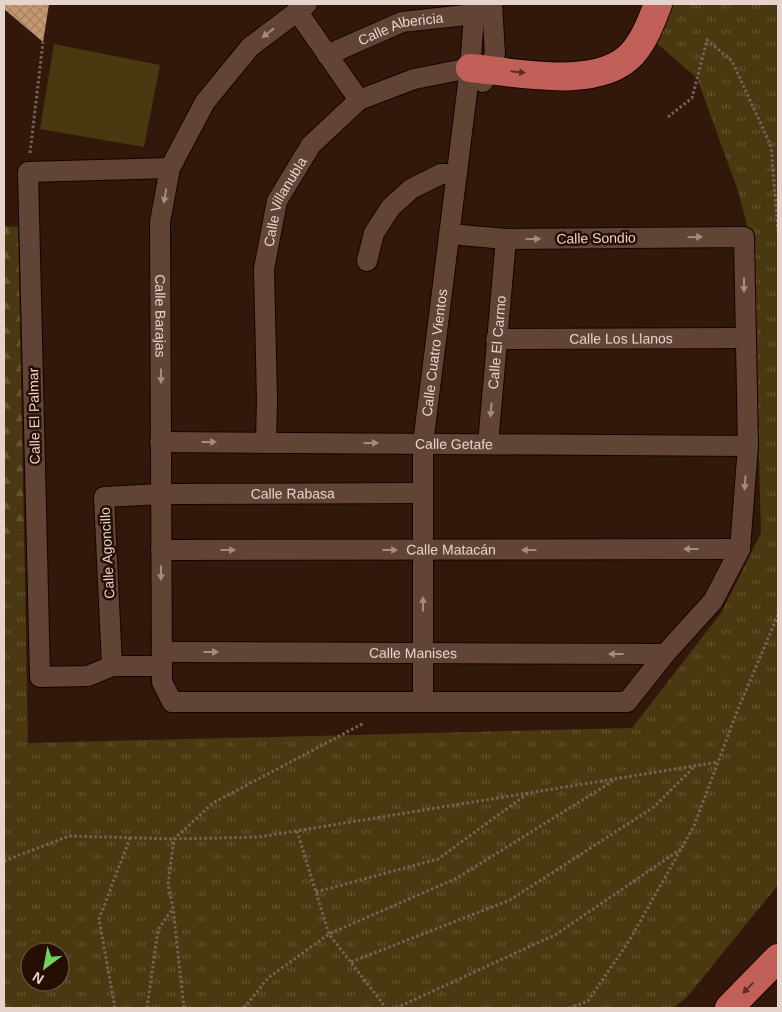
<svg xmlns="http://www.w3.org/2000/svg" width="782" height="1012" font-family="Arial,sans-serif">
<style>
.grass{fill:url(#grass-tufts);fill-rule:evenodd}
.forest{fill:url(#forest-firs)}
.pitch{fill:#4a3810}
.building{fill:url(#building-cross-hatch)}
.lines{fill:none;stroke-linecap:round;stroke-linejoin:round}
.street-casing{stroke:#180300;stroke-width:22}
.highway-casing{stroke:#180300;stroke-width:30}
.path{stroke:#786257;stroke-width:3;stroke-dasharray:2.5 2.5;stroke-linecap:butt}
.street{stroke:#614436;stroke-width:20}
.highway{stroke:#c16058;stroke-width:28}
.oneway{fill:#a48c81}
.oneway2{fill:#5d2b21}
.labels{text-anchor:middle;stroke-width:5;stroke-linejoin:round;paint-order:stroke}
.street-label{font-size:14px;fill:#e6d4cc;stroke:#270e04}
</style>
<defs>
<pattern id="grass-tufts" width="24" height="20" patternUnits="userSpaceOnUse" patternTransform="scale(1.25)"><rect width="24" height="20" fill="#4a3810"/><path d="M3 7l-1-3M5 7V3M7 7l1-3M15 17l-1-3M17 17v-4M19 17l1-3" fill="none" stroke="#645432"/></pattern>
<pattern id="forest-firs" width="22" height="20" patternUnits="userSpaceOnUse" patternTransform="scale(1.25)"><rect width="22" height="20" fill="#4a3810"/><path d="M5 1l3.5 6h-7zM16 11l3.5 6h-7z" fill="#645432"/></pattern>
<pattern id="building-cross-hatch" width="8" height="8" patternUnits="userSpaceOnUse" patternTransform="scale(1.25)"><rect width="8" height="8" fill="#c4986f"/><path d="M0 0l8 8M0 8l8-8" fill="none" stroke="#a48262"/></pattern>
</defs>
<rect width="100%" height="100%" fill="#31180b"/>
<!-- grass -->
<path class="grass" d="M670 4H778V885L687 997 673 1008H4V536L24 531 28 743 632 728 721 613 761 533 754 250 737 188 697 78 654 41ZM30 952H60V982H30Z"/>
<!-- forest -->
<path class="forest" d="M4 226 18 227 24 531 4 536Z"/>
<!-- pitch -->
<path class="pitch" d="M54 44 160 65 144 147 40 129Z"/>
<!-- building -->
<path class="building" d="M4 4H49L43 42 4 9Z"/>
<g class="lines">
<defs>
<g id="street">
<path id="s1" d="M307 4 250 47 205 102 170 168 160 222 162 682 172 702H627L665 654 713 601 740 549 748 446 744 237 506 239 449 234"/>
<path d="M297 11 359 100"/>
<path id="s2" d="M327 55 402 22 475 14"/>
<path d="M483 82 495 54 492 4"/>
<path d="M367 261 374 233 391 207 411 189 441 174H457"/>
<path id="s3" d="M496 339 744 338"/>
<path id="s4" d="M160 442 748 446"/>
<path id="s5" d="M266 443 267 400 264 269 277 201 311 145 359 100 414 79 470 68"/>
<path id="s6" d="M488 444 506 239"/>
<path id="s7" d="M161 550 740 549"/>
<path id="s8" d="M162 652 665 654"/>
<path id="s9" d="M112 666 104 497 161 494 423 493"/>
<path d="M162 666H112L88 676 40 677 28 172 170 168"/>
<path id="s10" d="M423 701V444L470 68 475 4"/>
</g>
<path id="highway" d="M470 68C515 72 598 91 632 54 645 39 651 22 658 4
M729 1008 778 958"/>
</defs>
<!-- street casing -->
<use href="#street" class="street-casing"/>
<!-- highway casing -->
<use href="#highway" class="highway-casing"/>
<!-- path -->
<path class="path" d="M668 117 692 98 707 40 732 61 771 146 778 231
M30 153 43 42
M297 831 329 934 386 1008
M4 861 69 836 174 839 259 837 718 762
M316 892 438 859 527 794
M351 962 510 900 654 807 694 767
M115 1008 99 919 130 838
M147 1008 158 930 173 908
M184 1008 173 908 168 884 174 839 213 803 364 723
M244 1008 268 978 329 934 457 878 613 781
M396 1008 555 935 681 849
M569 1008 588 1001 629 941 694 826 738 709 778 615"/>
<!-- street -->
<use href="#street" class="street"/>
<!-- highway -->
<use href="#highway" class="highway"/>
</g>
<!-- one-way arrows -->
<defs><path id="oneway-solid" d="M-6-.8H1V-3.2L6.5 0L1 3.2V.8H-6Z" transform="scale(1.25)"/></defs>
<g class="oneway">
<use href="#oneway-solid" transform="translate(268 33) rotate(142)"/>
<use href="#oneway-solid" transform="translate(165 196) rotate(100)"/>
<use href="#oneway-solid" transform="translate(695 237) rotate(-1)"/>
<use href="#oneway-solid" transform="translate(533 239) rotate(-1)"/>
<use href="#oneway-solid" transform="translate(744 285) rotate(90)"/>
<use href="#oneway-solid" transform="translate(161 376) rotate(90)"/>
<use href="#oneway-solid" transform="translate(491 410) rotate(95)"/>
<use href="#oneway-solid" transform="translate(209 442)"/>
<use href="#oneway-solid" transform="translate(371 443)"/>
<use href="#oneway-solid" transform="translate(745 483) rotate(94)"/>
<use href="#oneway-solid" transform="translate(691 549) rotate(180)"/>
<use href="#oneway-solid" transform="translate(228 550)"/>
<use href="#oneway-solid" transform="translate(390 550)"/>
<use href="#oneway-solid" transform="translate(529 550) rotate(180)"/>
<use href="#oneway-solid" transform="translate(161 573) rotate(90)"/>
<use href="#oneway-solid" transform="translate(423 604) rotate(-90)"/>
<use href="#oneway-solid" transform="translate(211 652)"/>
<use href="#oneway-solid" transform="translate(616 654) rotate(-180)"/>
</g>
<g class="oneway2">
<use href="#oneway-solid" transform="translate(518 72) rotate(6)"/>
<use href="#oneway-solid" transform="translate(748 988) rotate(134)"/>
</g>
<g class="labels">
<!-- street labels -->
<g class="street-label">
<text dy="5" stroke="none"><textPath href="#s2" startOffset="79">Calle Albericia</textPath></text>
<text dy="5" stroke="none"><textPath href="#s5" startOffset="245">Calle Villanubla</textPath></text>
<text transform="translate(596 238) rotate(-1)" y="5">Calle Sondio</text>
<text dy="5" stroke="none"><textPath href="#s1" startOffset="366">Calle Barajas</textPath></text>
<text dy="5" stroke="none"><textPath href="#s3" startOffset="125">Calle Los Llanos</textPath></text>
<text dy="5" stroke="none"><textPath href="#s6" startOffset="102">Calle El Carmo</textPath></text>
<text dy="5" stroke="none"><textPath href="#s10" startOffset="349">Calle Cuatro Vientos</textPath></text>
<text transform="translate(34 416) rotate(-91)" y="5">Calle El Palmar</text>
<text dy="5" stroke="none"><textPath href="#s4" startOffset="294">Calle Getafe</textPath></text>
<text dy="5" stroke="none"><textPath href="#s9" startOffset="358">Calle Rabasa</textPath></text>
<text dy="5" stroke="none"><textPath href="#s7" startOffset="290">Calle Matacán</textPath></text>
<text transform="translate(107 553) rotate(-93)" y="5">Calle Agoncillo</text>
<text dy="5" stroke="none"><textPath href="#s8" startOffset="251">Calle Manises</textPath></text>
</g>
</g>
<!-- border -->
<rect width="782" height="1012" fill="none" stroke="#e6d4cc" stroke-width="10"/>
<!-- north arrow -->
<g transform="translate(45 967) rotate(212)"><circle r="24" fill="#270e04" stroke="#735d54"/>
<path d="M0-4L9 19L0 12L-9 19Z" fill="#74d25c"/>
<text y="-8" font-size="14" font-weight="bold" text-anchor="middle" fill="#e6d4cc">N</text>
</g>
</svg>
